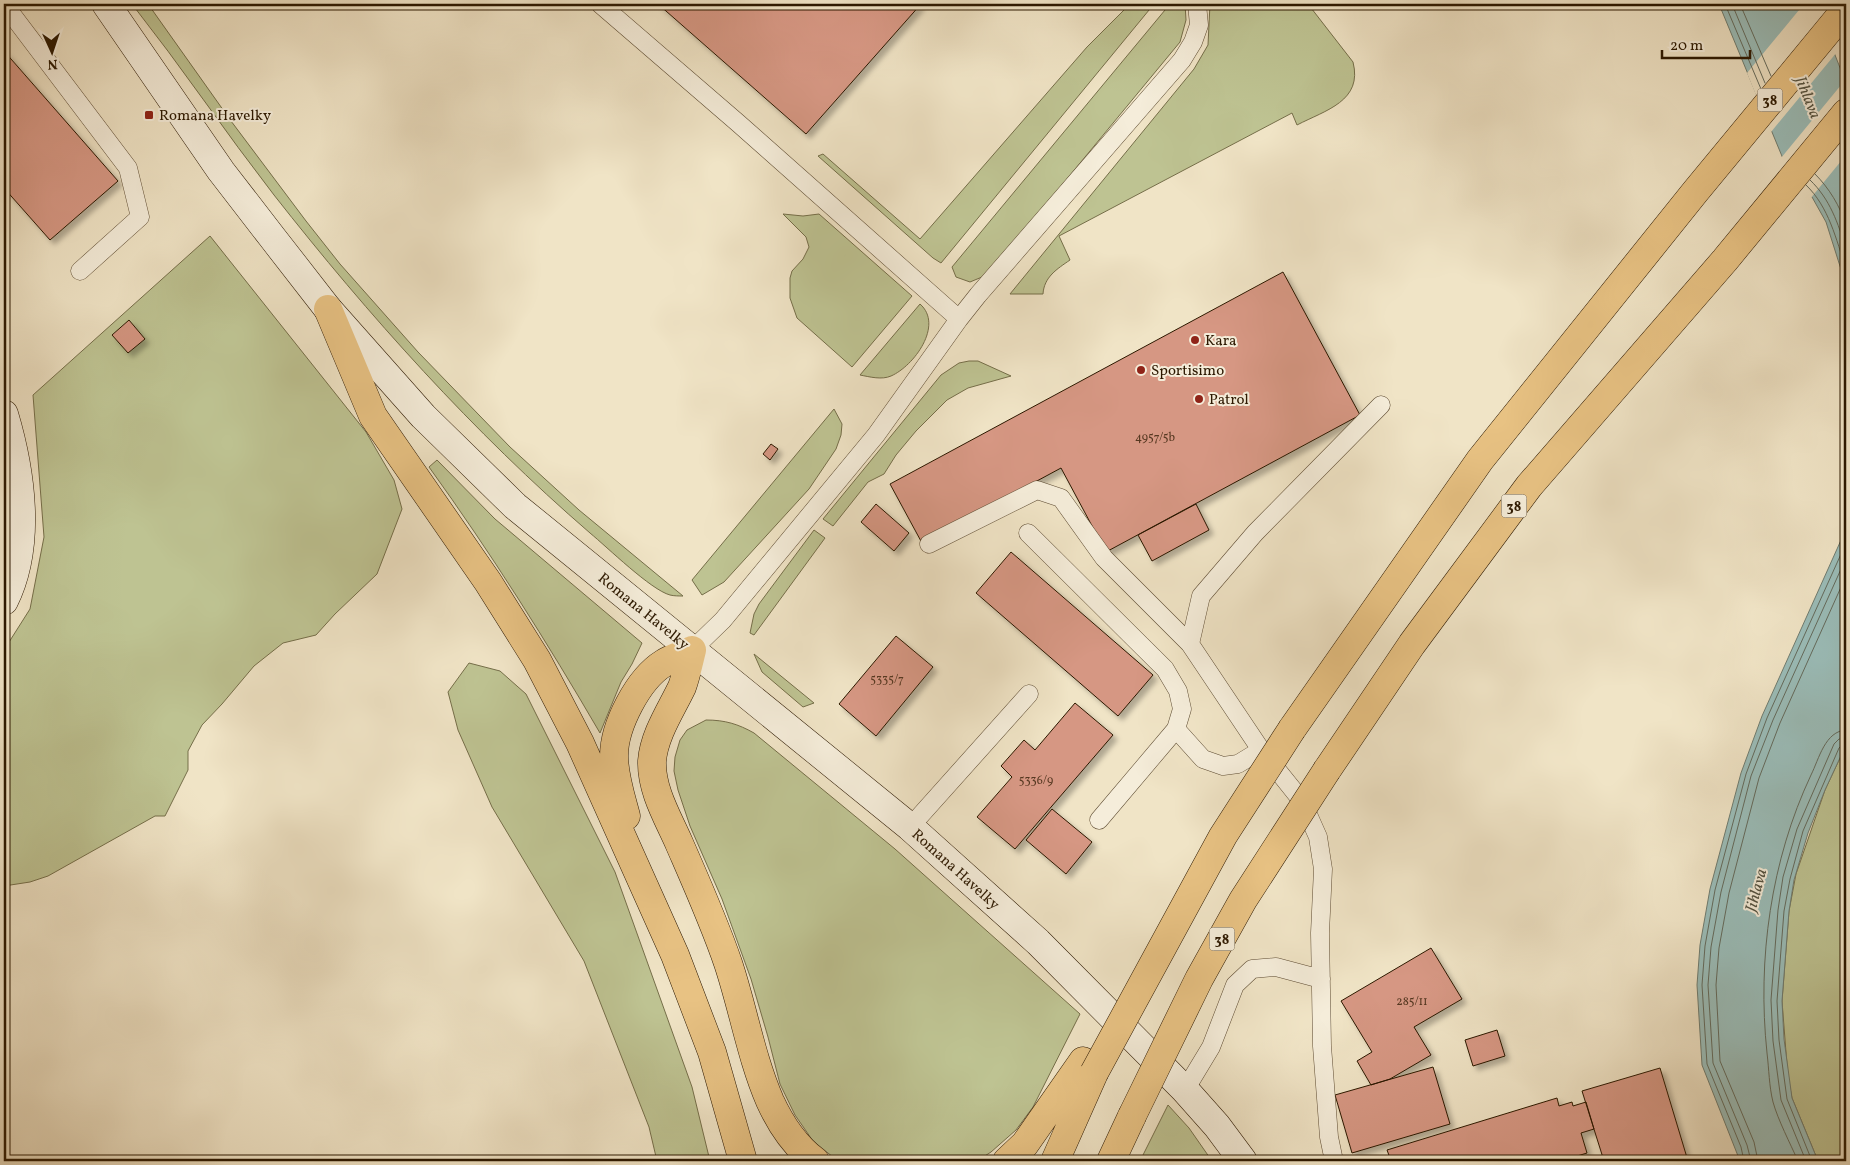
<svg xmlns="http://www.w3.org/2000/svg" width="1850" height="1165" font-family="Vollkorn,serif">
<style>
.green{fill:#bec392;stroke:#756e49}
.water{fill:#9bbeba;stroke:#6f7c70}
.pier{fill:#f0e4c6}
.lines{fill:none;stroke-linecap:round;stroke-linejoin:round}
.shore{stroke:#646b5d;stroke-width:1}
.building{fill:#d69783;stroke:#2c1800;filter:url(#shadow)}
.lane-casing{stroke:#5d4b32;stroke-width:19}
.secondary-casing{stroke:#2c1800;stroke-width:29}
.highway-casing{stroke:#2c1800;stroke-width:29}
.lane{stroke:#f5edda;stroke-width:18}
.secondary{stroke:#f5edda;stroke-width:28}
.highway{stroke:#e8c283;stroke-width:28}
.highway-bridge-casing{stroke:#2c1800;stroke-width:29;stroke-linecap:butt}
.highway-bridge{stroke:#e8c283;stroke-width:28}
.poi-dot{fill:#8f2418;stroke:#f5edda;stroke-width:2}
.labels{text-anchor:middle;stroke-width:4;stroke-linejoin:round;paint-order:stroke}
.number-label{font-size:12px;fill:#563821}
.shield{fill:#f5edda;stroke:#685841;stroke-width:1}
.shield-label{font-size:14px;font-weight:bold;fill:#2c1800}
.poi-label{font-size:15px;fill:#2c1800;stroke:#f5edda;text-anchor:start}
.street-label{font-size:15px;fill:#2c1800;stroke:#f5edda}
.water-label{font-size:16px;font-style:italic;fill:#535241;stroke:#f5edda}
</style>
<defs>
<filter id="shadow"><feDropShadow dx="4.5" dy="4.5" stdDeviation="2.5" flood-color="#0004"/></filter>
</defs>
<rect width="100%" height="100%" fill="#f0e4c6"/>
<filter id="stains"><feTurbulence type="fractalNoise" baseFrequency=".004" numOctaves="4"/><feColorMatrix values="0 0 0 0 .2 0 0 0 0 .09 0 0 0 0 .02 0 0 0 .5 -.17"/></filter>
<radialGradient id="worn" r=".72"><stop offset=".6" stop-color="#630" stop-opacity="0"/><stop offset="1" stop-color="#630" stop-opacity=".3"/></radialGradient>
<!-- green -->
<path class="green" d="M132 4H148L231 121 306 221 340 264 418 352 510 447 579 510 683 596C679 596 674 596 670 595 651 590 607 547 590 533 473 432 369 316 274 195 225 132 181 66 132 4Z
M1130 4H1154L941 263 933 258 818 156 823 154 920 239 1087 47Z
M1170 4H1185L1186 20 1180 42 995 266 982 277 970 282 956 277 952 267Z
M1210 4H1308L1353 62C1363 101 1326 110 1297 125L1292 113 1059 236 1070 260C1057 269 1044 277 1043 294H1010L1194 69 1208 45Z
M783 214 803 216 819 214 912 296 852 367 797 318 790 298V278L792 271 803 259 809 247 806 237Z
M210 236 366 432 394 480 402 509 377 574 335 614 316 635 283 643 254 666 222 704 202 725 188 751V770L165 816H155L48 876 30 882 4 886V650L30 609 44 537 33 395Z
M920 304C944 325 914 366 891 376 882 380 870 377 860 375Z
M969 361H978L1011 376 968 388 947 400 916 431 896 455 884 474 868 482 833 526 823 519 941 375 959 363Z
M834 409 842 424 841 435 836 449 809 489 724 582 702 595 692 580Z
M437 460 495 519 642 643 632 664 621 682 600 733C547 642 491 553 429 467Z
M814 530 825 538 754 635 750 633 754 614 759 604Z
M754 654 814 703 803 707 762 672Z
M469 663 500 671 526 694 615 872 692 1087 710 1161H657L649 1127 584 961 492 807 458 730 448 692Z
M706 720C725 720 738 724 754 733L895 849 1080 1014 1033 1107 1016 1130 991 1152 977 1161H838L813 1141 795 1115 780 1084 768 1037 751 979 722 899 690 826 678 790 674 771 675 757 680 740 687 730Z
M1846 745V1161H1818L1792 1098 1788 1078 1782 1001 1789 911 1796 874 1825 790Z
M1168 1105 1189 1128 1212 1161H1140Z"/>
<!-- water -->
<path class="water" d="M1719 4H1815L1846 83V285L1826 222 1812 197 1791 178Z
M1846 529V745L1825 790 1808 833 1794 880 1789 911 1782 1001 1784 1039 1792 1098 1818 1161H1740L1702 1065 1697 985 1700 945 1710 889 1741 773 1762 716Z"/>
<!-- pier -->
<path class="pier" d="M1804 4H1818L1837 52 1771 132 1747 73Z
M1846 79V155L1810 199 1789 179 1781 158Z"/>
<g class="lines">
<!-- shore -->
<path class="shore" d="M1725 4 1761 89
M1732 4 1765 83
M1740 4 1771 76
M1815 174C1829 188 1840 206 1846 225
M1810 180C1830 199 1838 223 1846 249
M1806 185C1829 207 1836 239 1846 269
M1744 1161 1741 1147 1707 1064 1702 985 1705 946 1715 890 1746 774 1767 718 1846 543
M1751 1161 1747 1145 1713 1063 1708 985 1711 947 1721 892 1751 776 1773 720 1846 558
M1758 1161 1754 1142 1720 1061 1716 985 1719 948 1729 893 1759 778 1780 723 1846 576
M1798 1161C1790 1143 1778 1120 1773 1102 1769 1086 1769 1069 1767 1053 1757 959 1771 860 1811 775 1819 759 1825 731 1846 730
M1806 1161 1781 1100 1773 1041 1771 1000 1778 910 1783 877 1797 829 1834 744 1839 739 1846 738
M1812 1161 1787 1099 1779 1040 1777 1001 1784 911 1790 879 1803 831 1839 748 1842 745 1846 744"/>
</g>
<!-- building -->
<path class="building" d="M658 4H921L806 134Z
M4 51 118 181 50 240 4 188Z
M1283 272 1360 415 1106 552 1061 468 922 543 890 484Z
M129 320 145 339 128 353 112 335Z
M771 444 778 449 770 460 763 454Z
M876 504 909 533 894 551 861 522Z
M1196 504 1209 530 1152 561 1138 535Z
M1011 552 1153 675 1118 716 976 593Z
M896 636 933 667 876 736 839 704Z
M1075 703 1113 735 1015 849 977 817 1012 777 1001 766 1024 740 1035 750Z
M1052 809 1092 842 1066 874 1026 840Z
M1431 948 1462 999 1414 1027 1431 1055 1390 1079 1371 1085 1357 1061 1372 1052 1341 1001Z
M1497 1030 1505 1056 1473 1066 1465 1040Z
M1433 1067 1450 1124 1352 1153 1335 1095Z
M1660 1068 1688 1161H1604L1582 1091Z
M1557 1098 1559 1106 1572 1102 1573 1106 1586 1102 1594 1129 1581 1133 1587 1153 1561 1161H1378L1390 1158 1387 1150Z"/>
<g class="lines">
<defs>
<path id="lane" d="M4 4 128 168 140 217 80 271
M600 4 738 123 959 319
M1028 533 1165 669 1178 691 1182 709 1176 729 1099 820
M929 544 1037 490 1061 498 1104 558 1190 644 1261 750 1302 801 1318 837 1323 869 1320 933 1322 1046 1329 1137 1334 1161
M1190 644 1201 596 1255 533 1381 405
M692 650 723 620 876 435 959 319 978 295 1182 60 1193 42 1199 25 1197 4
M1176 729 1203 759 1223 766 1238 764 1261 750
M910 827 1029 694
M1185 1090 1211 1047 1235 985 1252 969 1276 967 1321 979"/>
<path id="secondary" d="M106 4 221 171 272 237 328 309 423 416 515 506 910 827 1038 942 1185 1090 1217 1126 1243 1161
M4 414C21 471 32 545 4 601"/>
<path id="highway" d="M328 309 373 416 488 582 537 660 580 743 675 955 712 1052 743 1161
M692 650C689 662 686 676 682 687 671 710 654 735 652 761 651 790 668 818 679 843 696 882 714 922 728 963 743 1008 751 1057 770 1101 781 1125 794 1145 815 1161
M1292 729 1480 460 1695 192 1846 9
M1327 770 1412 644 1529 486 1725 260 1846 113
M626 816C621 797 614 776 614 756 614 726 638 679 664 663 672 658 682 655 692 650
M1007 1161 1025 1144 1083 1061
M1055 1161 1094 1073
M1111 1161 1132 1116"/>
</defs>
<!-- lane casing -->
<use href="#lane" class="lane-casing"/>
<!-- secondary casing -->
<use href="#secondary" class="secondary-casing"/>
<!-- highway casing -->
<use href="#highway" class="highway-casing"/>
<!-- lane -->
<use href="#lane" class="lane"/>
<!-- secondary -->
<use href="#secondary" class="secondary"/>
<!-- highway -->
<use href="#highway" class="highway"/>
<defs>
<path id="highway-bridge" d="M1094 1073 1223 836 1292 729
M1132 1116 1199 979 1243 900 1327 770"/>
</defs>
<!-- highway-bridge casing -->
<use href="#highway-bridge" class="highway-bridge-casing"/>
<!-- highway-bridge -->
<use href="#highway-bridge" class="highway-bridge"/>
</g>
<!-- markers -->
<g class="poi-dot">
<rect x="144" y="110" width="10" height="10" rx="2.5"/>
<circle cx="1195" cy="340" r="5"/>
<circle cx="1141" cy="370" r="5"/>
<circle cx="1199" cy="399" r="5"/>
</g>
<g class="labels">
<!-- number labels -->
<g class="number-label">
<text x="1155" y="441">4957/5b</text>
<text x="887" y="683">5335/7</text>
<text x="1036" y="784">5336/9</text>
<text x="1412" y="1005">285/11</text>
</g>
<!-- shield labels -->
<g class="shield">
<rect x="1757.5" y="88.5" width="25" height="23" rx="4"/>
<rect x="1501.5" y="494.5" width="25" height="23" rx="4"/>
<rect x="1209.5" y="927.5" width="25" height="23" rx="4"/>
</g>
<g class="shield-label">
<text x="1770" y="105">38</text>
<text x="1514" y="511">38</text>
<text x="1222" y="944">38</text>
</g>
<!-- poi labels -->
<g class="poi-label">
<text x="159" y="120">Romana Havelky</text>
<text x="1205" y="345">Kara</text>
<text x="1151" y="375">Sportisimo</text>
<text x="1209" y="404">Patrol</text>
</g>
<!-- street labels -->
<g class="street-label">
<text transform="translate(644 611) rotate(39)" y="5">Romana Havelky</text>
<text transform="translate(956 869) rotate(42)" y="5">Romana Havelky</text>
</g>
<!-- water labels -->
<g class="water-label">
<text transform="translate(1809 97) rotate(68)" y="6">Jihlava</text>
<text transform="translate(1755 890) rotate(-75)" y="6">Jihlava</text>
</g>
</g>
<!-- margin -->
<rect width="1850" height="1165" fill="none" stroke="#f0e4c6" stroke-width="20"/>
<rect x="5" y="5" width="1840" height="1155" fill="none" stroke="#2c1800" stroke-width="2.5"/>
<rect x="10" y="10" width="1830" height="1145" fill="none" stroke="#2c1800"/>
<!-- north arrow -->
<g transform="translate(52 52) rotate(177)" stroke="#f5edda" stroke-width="4" paint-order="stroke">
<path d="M0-4L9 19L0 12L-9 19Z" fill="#2c1800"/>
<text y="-8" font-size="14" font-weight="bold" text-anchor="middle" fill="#2c1800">N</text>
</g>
<!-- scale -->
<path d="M1662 50v8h88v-8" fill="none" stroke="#2c1800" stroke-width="2.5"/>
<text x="1670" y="50" font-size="15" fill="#2c1800" stroke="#f5edda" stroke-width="4" paint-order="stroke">20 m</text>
<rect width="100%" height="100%" filter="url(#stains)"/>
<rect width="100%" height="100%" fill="url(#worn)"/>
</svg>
